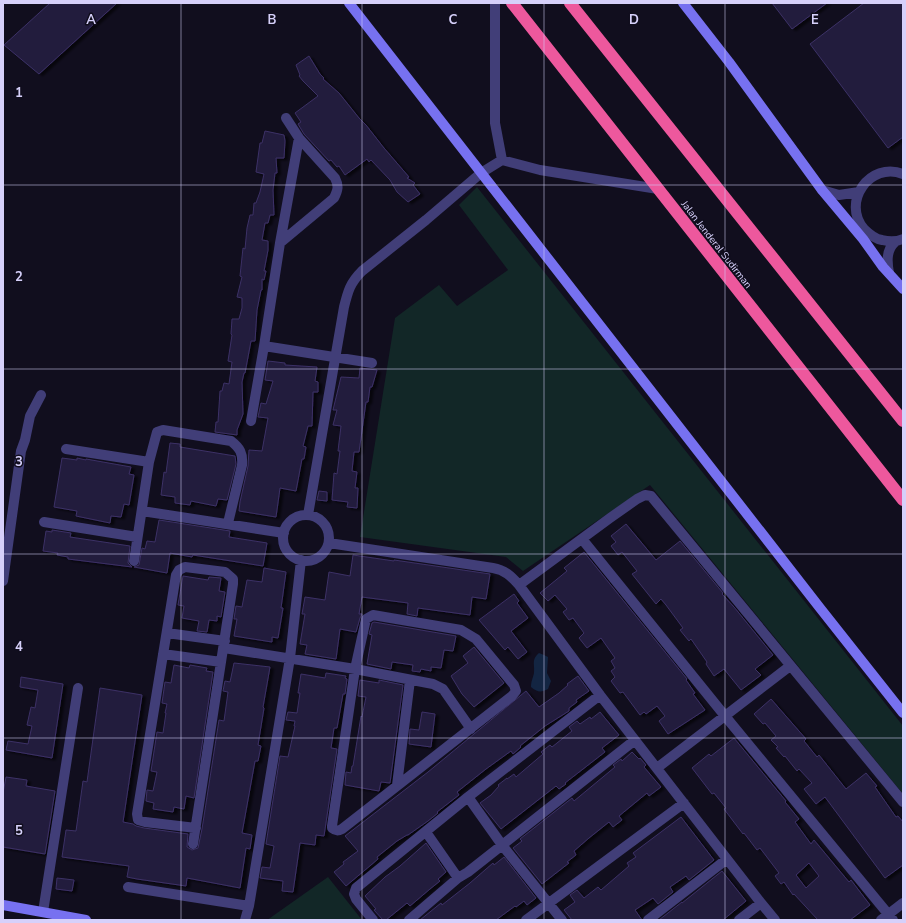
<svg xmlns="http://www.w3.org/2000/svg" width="906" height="923" font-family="'Nunito Sans',sans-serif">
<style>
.green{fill:#122727}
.water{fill:#132542}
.building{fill:#231c3d;stroke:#3c3166;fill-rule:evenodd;filter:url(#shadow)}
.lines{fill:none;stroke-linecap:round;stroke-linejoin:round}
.street{stroke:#413e78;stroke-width:10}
.secondary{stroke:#7771f0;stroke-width:10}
.highway{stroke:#ed589d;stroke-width:12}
.grid{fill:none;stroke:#d6d0fa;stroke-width:1;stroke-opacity:0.55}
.labels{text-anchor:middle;stroke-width:3;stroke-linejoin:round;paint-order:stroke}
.street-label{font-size:10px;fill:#d6d0fa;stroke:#110e1e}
.grid-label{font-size:13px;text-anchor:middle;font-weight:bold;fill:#d6d0fa;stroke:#110e1e;stroke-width:3;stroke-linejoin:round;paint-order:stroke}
</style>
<defs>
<filter id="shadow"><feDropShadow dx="3.5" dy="2" stdDeviation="1" flood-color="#0009"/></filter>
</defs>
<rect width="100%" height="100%" fill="#110e1e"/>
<!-- green -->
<path class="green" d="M477 187 903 726V794L650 485 523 571 506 557 360 537 395 318 439 285 457 306 508 270 459 205Z
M328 877 362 920H267L270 918Z"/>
<!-- water -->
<path class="water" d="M539 653 544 655 548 657 547 673 551 681 548 689C541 693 537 692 531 687 531 681 533 678 534 673 535 664 531 660 539 653Z"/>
<!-- building -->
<path class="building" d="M50 3H117L39 74 4 45Z
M772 3H827L792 29Z
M864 3H903V137L888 148 810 44Z
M309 56 320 74 324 78 323 79 339 93 359 118 366 125 384 148 409 177 407 178 415 183 413 185 420 194 408 202 397 192 390 180 371 160 369 162 367 159 345 175 339 166 337 167 331 160 329 161 304 134 298 124 301 122 295 113 318 96 303 81 299 76 300 75 296 65Z
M265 131 284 135 285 141 284 158H276L277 173H275L273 190 274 215H270L268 223H265L262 240 268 241V250L264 271H266L264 280 262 279V290H261L257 310 255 341H251L245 373H244L242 382 243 414 237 430V435L215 432 216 422H218L220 391H222L224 383 229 384 232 362 228 361 232 335 231 334 232 319H239L242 308V298L237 297 242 277 240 276 243 248 245 249 247 228 250 215H253L254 203H256L260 192 264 174 256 172 260 143H262Z
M268 361 285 363V365L317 367 315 381 318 382V392H313L312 426H308L303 446 306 447 304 459H302L296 491 280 488 276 517 239 511 240 502 248 466 249 450 262 451 268 418 258 417 261 403 266 404 273 381 265 380Z
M360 368 377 370 372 387H370L368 402H366L359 452H354L352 471 357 472 355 488H358L357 508 347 507 348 502 332 500 334 473 337 474 340 451H338L341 426 333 425 337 410H333L341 377 359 378Z
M170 443 180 444V447L235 456 236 464 227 500 218 499 216 506 191 501 190 505 175 503V497L161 495 164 472 166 473Z
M62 458 77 460V458L86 460V459L131 467 129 474 134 475 129 505 124 504 121 517 111 516 110 523 76 516 77 511 54 507Z
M319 491 327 492V501L317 500Z
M159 520 230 531 229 537 267 543 263 566 193 555 192 557 170 553 167 573 134 567 139 565 142 548 145 549 147 541 155 542Z
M626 524 656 560 680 541 723 593 722 594 734 607 773 655 755 669 761 675 741 690 724 669 714 676 706 664 707 662 691 639 689 641 680 630 683 628 666 605 661 599 656 604 632 574 637 571 622 552 618 555 611 546 616 542 611 536Z
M52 530 71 533 70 537 130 546 128 563 132 567 68 559V557L57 555 58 553 43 551 46 531 52 532Z
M584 552 687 679 686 680 695 693 693 694 705 710 668 734 659 721 665 716 657 706 646 714 644 712 640 715 623 692 620 693 611 681 615 677 611 671 615 668 611 661 615 658 601 638 587 648 579 638 584 633 573 618 569 620 563 612 567 609 555 595 548 601 540 593 567 571 564 568Z
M353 555 394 561V560L490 574 486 599 472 597 470 615 418 608 417 616 407 614 408 603 362 597 359 614H362L360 618 356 632 340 629 336 659 305 654 307 645 300 644 305 614H302L305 597 325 600 329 572 350 576Z
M264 568 286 572 281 608H283L278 638 272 637V642L234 636 237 619H234L236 606 242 607 247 580 262 582Z
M183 576 208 580 209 577 221 578 219 591 225 592 221 617 217 616V621L209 620 207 632 197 631 199 621 182 618 184 606 178 605Z
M514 594 519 601 517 603 528 618 511 631 527 652 518 659 508 647 505 650 479 620Z
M374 622 456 636 453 651 444 650 441 668 431 667V671L421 669 420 672 412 671 413 665 392 662 391 669 367 664 372 635 369 634 372 623Z
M474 647 504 683 474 707 462 694 451 676 468 663 463 656Z
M234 663 270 667 263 707 264 708 258 745 261 746 258 761H255L242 833 252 835 250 849 246 848 240 888 187 878 186 886 137 879 127 877 129 866 62 857 66 830 76 831 83 781 87 782 100 688 142 695 123 822 133 824 136 826 144 828 188 834 187 847 192 850 198 848 202 829 219 720 224 721 228 692 223 691 225 681 230 682Z
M174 665 189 668 190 665 207 668 206 671 213 672 194 798 186 796 184 809 174 807 173 812 153 809 154 803 146 801 147 790 153 791 157 772 151 771 157 732 163 733 166 713H165L167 704 162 703 165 682 171 683Z
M326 673 346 676 345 678 347 679 345 694H343L337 728H334L331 748 337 749 324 836 316 835 315 845 300 843 293 892 282 891 283 881 260 878 262 867 270 868 274 846 266 844 280 756 288 757 295 726H294L295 721 286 720 288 712 297 713 300 693H298L301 674 325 678Z
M578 676 589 691 576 700 577 702 569 708V711L545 726 520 746 521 747 513 754 511 751 486 769 457 792 459 795 437 812 438 813 428 821 408 835H407L397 841 377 857 378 859 371 865 346 886 334 872 344 864 343 862 358 851 345 836 428 772 526 691 539 707 559 693 568 685 567 684Z
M21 677 63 684 52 758 6 750 8 741 28 744 32 726 27 725 31 707 35 708 38 690 20 687Z
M360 680 379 683V680L403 685 390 783 381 782 379 791 345 785 346 772 351 773 352 766H353L361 716 362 717 366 697 358 696Z
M771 699 806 739 804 741 817 757 819 755 846 789 866 773 877 786 875 787 896 817 898 816 903 822V865L885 878 825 797 816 804 804 789 812 783 799 769 797 771 785 756 784 757 776 748 778 747 771 740 776 736 765 723 763 724 754 714Z
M422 712 435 714 431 747 409 744 410 729 419 730Z
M600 712 619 735 602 748 605 752 565 783 566 784 559 789 556 786 501 829 480 803 491 795 499 786 498 785 507 778V779L514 774 516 777 543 754 541 752 550 745 552 747 572 731 569 727 577 721 580 724 590 717 591 719Z
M734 738 786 801 785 802 799 819 795 822 811 844 814 840 849 882 851 880 870 905 850 920H818L794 894 793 895 784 882 781 884 775 876 779 873 760 848 757 850 744 833 743 834 724 809 726 808 714 793 712 794 692 768 709 754 711 756ZM809 863 819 876 806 888 796 875Z
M632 752 639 759 640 758 646 765 644 767 661 787 649 796 647 793 619 816 622 820 613 827 609 822 589 838 574 851 576 855 567 862 569 863 542 884 513 848 522 841 520 839 572 798 574 801 615 767 613 765 621 759 622 761Z
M6 777 27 780 26 786 55 791 45 854 3 847V793Z
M681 817 714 860 689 880 686 876 670 887 673 892 658 904 653 898 635 910 642 920H572L564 910 575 902 570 895 577 890 584 898 598 887 601 890 629 866 627 863 636 857 633 853Z
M426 843 446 872 438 879 440 881 430 889 410 906 407 903 386 920H383L374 910 376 909 365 896 385 877 400 866Z
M504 857 536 898 527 905 524 901 516 907 515 906 496 920H420L441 903 442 905 470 883 493 863 494 865Z
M722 871 746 901 723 920H659L682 902V903Z
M57 878 74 880 72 891 56 889Z"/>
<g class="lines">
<!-- street -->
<path class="street" d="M495 3V123L502 160
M903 174C870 161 841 202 864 229 869 234 875 239 882 240 890 242 896 242 903 239
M822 190 839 195 859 192
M280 243 334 198C338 190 339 186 335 178L299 138 286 118
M889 273C887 262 886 250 895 242
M264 346 372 363
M251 421 264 346 280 243 299 138
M66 449 149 462
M142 511 284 533
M308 515 344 307C348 291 350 283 362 271L426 220 481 173 502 160 540 170 658 189
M283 538a23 23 0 1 1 46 0a23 23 0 1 1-46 0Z
M44 522 137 537
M582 539 725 716 893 920
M329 543 493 568C505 570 511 576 519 585L600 695 761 903 775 920
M134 561 149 462 157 432 163 430 231 441C240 448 243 453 242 465L228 523
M3 581 21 451 25 440 30 416 41 395
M519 585 610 518 637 499 645 495 651 496 903 802
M373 615 461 630 476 639 514 685 516 691 512 696 342 829C338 831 336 831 332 828V826L355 669 366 619Z
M167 633 225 641
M224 648 355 669 433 684 443 689 471 729
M163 654 221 662
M657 768 790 666
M397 785 410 680
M468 797 502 845 562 920
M426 832 458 878
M193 844 233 584V579L225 572 185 567 179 570 176 575 137 814 138 820 145 822 196 828
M128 887 249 906
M43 912 78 688
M245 920 249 906 290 658 301 560
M373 920 356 899 354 894 356 888 468 797 600 695
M409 920 458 878 468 872 635 740
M526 920 684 803
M648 920 727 859
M739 920 761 903
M881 920 903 903"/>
<!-- secondary -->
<path class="secondary" d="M349 3 820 608 903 713
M683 3 729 62 822 190 863 239 883 267 903 289
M3 905 86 920"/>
<!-- highway -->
<path class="highway" d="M512 3 903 500
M570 3 903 421"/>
</g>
<!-- grid -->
<path class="grid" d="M181 3V920M362 3V920M544 3V920M725 3V920M3 185H903M3 369H903M3 554H903M3 738H903"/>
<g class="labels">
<!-- street labels -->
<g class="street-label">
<text transform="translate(717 244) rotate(52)" y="4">Jalan Jenderal Sudirman</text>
</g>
</g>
<g class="grid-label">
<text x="91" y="24">A</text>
<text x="272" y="24">B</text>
<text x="453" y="24">C</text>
<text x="634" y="24">D</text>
<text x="815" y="24">E</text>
<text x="19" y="97">1</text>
<text x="19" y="281">2</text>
<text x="19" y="466">3</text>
<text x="19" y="651">4</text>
<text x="19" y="835">5</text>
</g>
<!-- border -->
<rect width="906" height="923" fill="none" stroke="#d6d0fa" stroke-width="8"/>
</svg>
